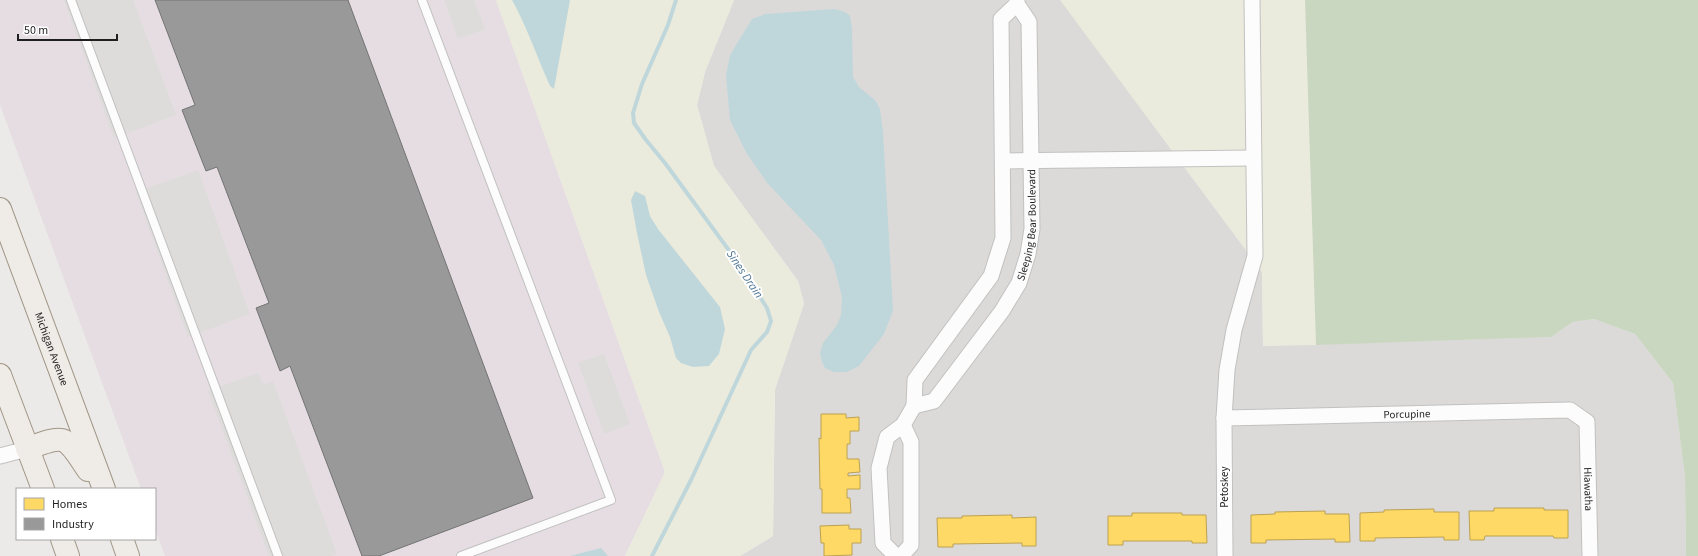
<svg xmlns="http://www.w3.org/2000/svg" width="1698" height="556" font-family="'Source Sans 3',sans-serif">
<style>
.residential{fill:#dbdad9}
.industrial{fill:#e5dde2}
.farmland{fill:#ebebdd}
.forest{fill:#cad7c0}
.parking{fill:#dddcdb}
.water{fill:#bfd7db}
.homes{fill:#ffd966;stroke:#bca151}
.industry{fill:#999;stroke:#747474}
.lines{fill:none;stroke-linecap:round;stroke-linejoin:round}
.stream{stroke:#bfd7db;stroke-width:4}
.service-casing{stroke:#c2c1c0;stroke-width:10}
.minor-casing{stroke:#c2c1c0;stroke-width:17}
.primary-casing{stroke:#a09687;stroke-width:24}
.service{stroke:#fcfcfc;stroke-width:8}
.minor{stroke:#fcfcfc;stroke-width:15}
.primary{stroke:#efebe6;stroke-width:22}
.labels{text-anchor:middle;stroke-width:4;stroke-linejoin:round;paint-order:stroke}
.street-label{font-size:11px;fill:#1f1f1f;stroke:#fff}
.water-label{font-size:12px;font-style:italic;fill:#507694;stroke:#fff}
</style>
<rect width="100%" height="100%" fill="#eceae8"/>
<!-- residential -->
<path class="residential" d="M734 0H1061L1186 158 1262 272 1263 346 1551 337 1573 322 1594 319 1635 334 1673 383 1685 477 1686 556H740L773 536 775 389 804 303 798 281 714 166 697 105 705 72Z"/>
<!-- industrial -->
<path class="industrial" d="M0 0H496L665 472 625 556H165L155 529V489H141L0 105Z"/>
<!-- farmland -->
<path class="farmland" d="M496 0H734L705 72 697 105 714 166 798 281 804 304 775 390 773 536 740 556H625L665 472Z
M1060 0H1305L1316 345 1263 346 1262 272Z"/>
<!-- forest -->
<path class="forest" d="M1305 0H1698V556H1686L1685 477 1673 383 1635 334 1594 319 1573 322 1551 337 1316 345Z"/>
<!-- parking -->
<path class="parking" d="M64 0H133L176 115 114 138Z
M444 0H474L485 29 458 39Z
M198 170 250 314 188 337 136 192Z
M604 354 630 424 604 434 578 363Z
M258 373 262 382 265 384 273 381 337 554 332 556H269L208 391Z"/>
<!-- water -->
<path class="water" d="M512 0H570L554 89 550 86C537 57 527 27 512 0Z
M834 9 845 12 850 16 852 28 853 77 859 87 876 101 880 109 883 132 893 311 884 334 859 366 847 372H834L825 368 822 362 820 353 823 343 837 325 841 315 842 297 834 265 821 240 768 184 747 154 730 120 726 76 730 55 752 19 765 14Z
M635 191 645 196 650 216 658 229 720 307 725 329 719 354 709 366 693 367 681 363 676 358 670 337 659 312 646 275 637 233 631 200Z
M601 548 608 556H570Z"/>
<!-- homes -->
<path class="homes" d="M821 414H846V418L859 417V431H850V444H847V459H859L860 472 848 473V476L860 475V489H847V498H850L851 513H822V489H820L819 438 821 439Z
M1494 508H1544V510H1568V538H1554L1553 536H1485L1484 540H1470L1469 511H1494Z
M1434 509V512H1459V540H1444V537L1375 538V541H1360V513L1384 512V510Z
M1325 511V514H1349L1350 542H1335V539L1266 540V543H1251V515L1275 514V512Z
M1132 513H1182V515H1206L1207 543H1192V541H1123V545H1108V516H1132Z
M1012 515V518L1036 517V546H1022V543L953 544V547H938L937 518H962V516Z
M849 525V529H861V543H852V555L824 556V543H821L820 526Z"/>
<!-- industry -->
<path class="industry" d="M155 0H348L533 498 379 556H362L290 366 280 371 256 308 269 303 217 167 206 171 182 110 195 105Z"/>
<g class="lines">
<!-- stream -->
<path class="stream" d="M652 556 691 480 751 350 767 332 771 321 767 308 739 264 665 163 646 140 634 123 633 113 642 84 668 25 676 0"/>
<defs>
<path id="service" d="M71 0 278 556
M422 0 611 500 461 556"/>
<g id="minor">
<path id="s1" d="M1017 4 1001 19 1003 238 991 276 915 380 914 406 934 401 1002 311 1019 283 1028 254 1032 229 1029 22 1017 4V0"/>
<path d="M1003 161 1253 158"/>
<path id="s2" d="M1224 418 1570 410 1587 422 1590 556"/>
<path d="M0 456 27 449"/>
<path d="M896 556 883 543 879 468 887 437 903 425 914 406"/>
<path d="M901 556 911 545V442L903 425"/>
<path d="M1225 556 1224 418 1227 370 1234 330 1255 256 1252 0"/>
</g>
<g id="primary">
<path id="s3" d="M0 209 104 489"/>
<path d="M0 375 43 489"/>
<path d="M27 449C67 433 65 436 88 470"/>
<path d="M62 539 68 556"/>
<path d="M122 539 128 556"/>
</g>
</defs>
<!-- service casing -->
<use href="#service" class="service-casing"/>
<!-- minor casing -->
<use href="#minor" class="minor-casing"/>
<!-- primary casing -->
<use href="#primary" class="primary-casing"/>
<!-- service -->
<use href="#service" class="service"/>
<!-- minor -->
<use href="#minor" class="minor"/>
<!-- primary -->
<use href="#primary" class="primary"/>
</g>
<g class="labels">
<!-- street labels -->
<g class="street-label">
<text dy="4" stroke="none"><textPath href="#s1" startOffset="661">Sleeping Bear Boulevard</textPath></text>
<text dy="4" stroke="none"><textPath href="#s3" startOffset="149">Michigan Avenue</textPath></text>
<text dy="4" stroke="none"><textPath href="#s2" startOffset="183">Porcupine</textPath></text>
<text transform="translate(1224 487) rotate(-90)" y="4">Petoskey</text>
<text dy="4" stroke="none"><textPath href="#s2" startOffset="434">Hiawatha</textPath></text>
</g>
<!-- water labels -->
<g class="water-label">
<text transform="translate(745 274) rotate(56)" y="4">Sines Drain</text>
</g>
</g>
<!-- legend -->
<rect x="16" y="488" width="140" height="52" fill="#ffffff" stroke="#a5a5a5"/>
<rect x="24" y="498" width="20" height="12" fill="#ffd966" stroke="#a5a5a5"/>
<text x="52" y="508" font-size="12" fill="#1f1f1f">Homes</text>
<rect x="24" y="518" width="20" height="12" fill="#999999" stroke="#a5a5a5"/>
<text x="52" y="528" font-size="12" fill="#1f1f1f">Industry</text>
<!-- scale -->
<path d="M18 34v6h99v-6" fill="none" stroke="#1f1f1f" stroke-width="2"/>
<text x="24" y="34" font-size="12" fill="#1f1f1f" stroke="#ffffff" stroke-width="3" paint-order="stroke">50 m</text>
</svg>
